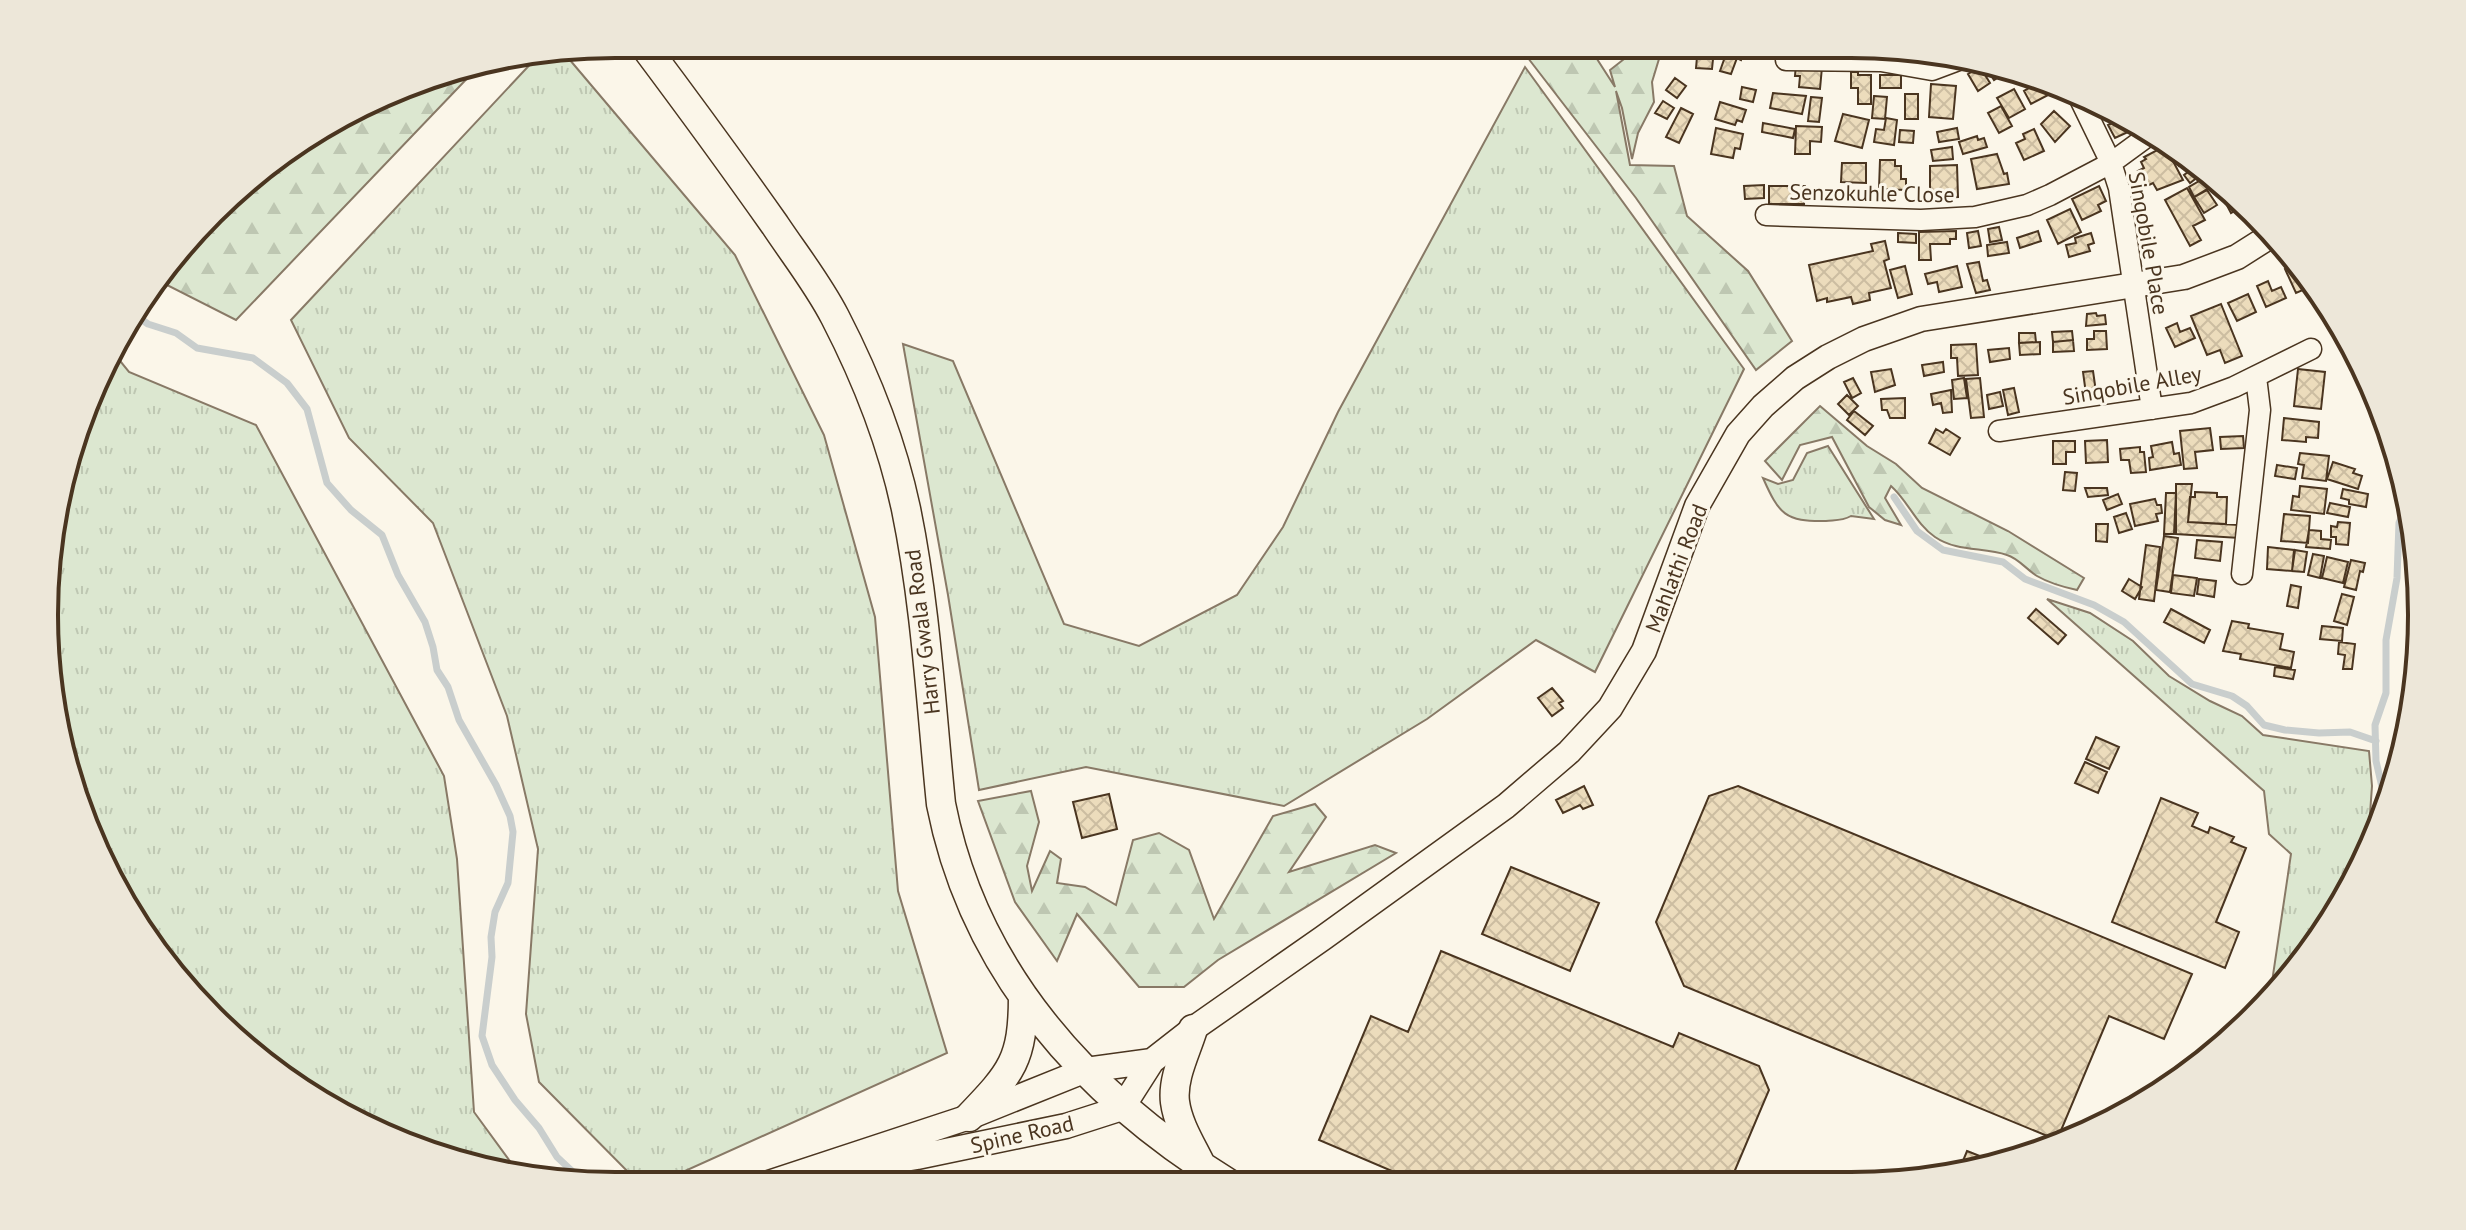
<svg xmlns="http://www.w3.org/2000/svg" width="2466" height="1230" font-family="'PT Sans',sans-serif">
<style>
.grass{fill:url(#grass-tufts);stroke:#887966;stroke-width:2}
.forest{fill:url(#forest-firs);stroke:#887966;stroke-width:2}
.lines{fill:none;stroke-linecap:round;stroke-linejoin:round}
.stream{stroke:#c9cecd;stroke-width:7}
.building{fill:url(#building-cross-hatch);stroke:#4a3520;stroke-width:2}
.minor-casing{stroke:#4a3520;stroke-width:23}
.tertiary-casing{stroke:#4a3520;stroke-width:27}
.secondary-casing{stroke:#4a3520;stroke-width:31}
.minor{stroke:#fbf6e9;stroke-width:20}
.tertiary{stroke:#fbf6e9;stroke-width:24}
.secondary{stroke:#fbf6e9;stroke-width:28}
.labels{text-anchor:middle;stroke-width:6;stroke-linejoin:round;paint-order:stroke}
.street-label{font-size:22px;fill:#4a3520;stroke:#fbf6e9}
.rim{fill:none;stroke:#4a3520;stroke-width:4}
</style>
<defs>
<pattern id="grass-tufts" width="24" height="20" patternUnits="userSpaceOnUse" patternTransform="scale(2)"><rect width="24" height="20" fill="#dce7d0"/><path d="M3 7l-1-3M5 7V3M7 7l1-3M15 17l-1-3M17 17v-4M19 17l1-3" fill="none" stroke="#bec7b2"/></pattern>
<pattern id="forest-firs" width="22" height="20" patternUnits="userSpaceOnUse" patternTransform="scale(2)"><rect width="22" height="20" fill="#dce7d0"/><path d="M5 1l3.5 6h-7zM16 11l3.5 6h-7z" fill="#bec7b2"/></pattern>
<pattern id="building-cross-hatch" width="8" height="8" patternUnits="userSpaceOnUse" patternTransform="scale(2)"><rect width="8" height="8" fill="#ecdcbc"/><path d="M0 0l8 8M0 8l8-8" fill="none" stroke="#ccbda1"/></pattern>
</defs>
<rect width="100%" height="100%" fill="#fbf6e9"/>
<!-- grass -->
<path class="grass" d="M564 53 735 255 824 435 875 617 898 891 947 1053 654 1185H641L539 1082 526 1014 538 849 507 716 433 523 349 438 291 320 537 57Z
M1525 67 1744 369 1595 672 1536 640 1427 719 1284 806 1086 767 979 790 948 595 903 344 953 361 1064 624 1139 646 1237 595 1283 527 1338 412Z
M112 351 129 372 256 425 444 776 457 859 474 1112 520 1175 468 1167 363 1127 212 1019 103 868 49 690 55 503 87 397Z
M1828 446 1874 519 1851 516C1842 521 1836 520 1826 521 1785 522 1779 514 1763 478L1778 484 1793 480 1807 453Z
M2047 599 2090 613 2133 641 2169 676 2210 701 2242 716 2263 735 2369 751 2372 786 2370 814 2380 823 2363 867 2281 991 2269 1002 2291 854 2269 834 2264 791Z"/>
<!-- forest -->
<path class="forest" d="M1536 45H1588L1615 87 1610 70 1642 45H1657L1662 49 1652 82 1654 102 1638 133 1632 159 1622 108 1616 91 1630 165 1674 166 1687 216 1748 271 1792 341 1756 370 1636 198 1528 58Z
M479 66 236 320 157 280 267 162 431 74Z
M1820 406 1867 446 1896 464 1922 488 2008 531 2084 578 2077 590C2063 587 2049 583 2037 576 2027 570 2018 558 2007 555 1983 547 1957 552 1935 537 1916 524 1908 501 1891 486L1885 498 1901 525 1885 520 1869 507 1832 437 1800 445 1782 480 1765 461Z
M1031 791 1039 822 1027 866 1032 891 1050 851 1061 859 1057 883 1085 887 1116 905 1133 840 1159 833 1189 850 1214 919 1273 816 1315 804 1326 817 1289 872 1375 845 1396 853 1218 960 1184 987H1139L1077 914 1057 961 1015 902 978 801Z"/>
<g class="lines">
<!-- stream -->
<path class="stream" d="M132 313 148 324 176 333 197 348 253 358 287 383 307 409 327 483 351 510 382 535 398 575 425 622 433 647 437 670 448 687 459 720 496 785 510 816 513 832 508 883 495 912 491 937 492 957 482 1036 492 1065 515 1100 539 1128 557 1157 587 1185
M1894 497 1917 531 1943 550 2003 562 2025 579 2094 605 2124 622 2192 684 2232 696 2247 706 2264 725 2285 730 2319 733 2350 732 2376 741
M2385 810 2381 805 2382 787 2376 761 2375 725 2386 693V640L2397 578 2399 523 2408 502
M556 1181 575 1177"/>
</g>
<!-- building -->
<path class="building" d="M1823 45H1859L1857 53 1822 47Z
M1884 45 1917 50 1920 56 1903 63 1900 55 1903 54 1902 50 1888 55Z
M1734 48 1744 52 1741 60 1737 58 1731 74 1720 71 1726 54 1731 56Z
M1697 57 1713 59 1712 69 1696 68Z
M1997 63 2009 70 1994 80 1987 69Z
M1796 64 1822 67 1820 89 1799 87 1800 76H1795Z
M1980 67 1990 83 1978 91 1968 74Z
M1851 72H1858V75H1871V104H1858V88H1851Z
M1880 75H1901V88H1880Z
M1675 78 1686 86 1677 98 1666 90Z
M2043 80 2050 83 2045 85 2050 94 2031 104 2024 91Z
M1931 84 1956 86 1953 119 1929 117Z
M1742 87 1756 90 1753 102 1740 99Z
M2014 89 2025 109 2009 118 1997 98Z
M1773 93 1806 96 1802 114 1770 108Z
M1905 94H1918V119H1905Z
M1874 96 1887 97 1885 119 1872 118Z
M1811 97 1822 98 1819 122 1808 121Z
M1663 101 1674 108 1667 119 1655 113Z
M1720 102 1746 110 1742 122 1737 120 1735 125 1715 119Z
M2001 106 2012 126 1999 133 1988 113Z
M1681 108 1693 114 1679 143 1666 137Z
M2054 111 2070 126 2055 142 2041 124Z
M1843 114 1869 120 1862 148 1835 141Z
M1886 118 1897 120 1894 145 1874 142 1876 129 1884 130Z
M2121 119 2128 132 2115 138 2108 125Z
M1763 123 1795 129 1793 138 1762 132Z
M1796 126 1822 127 1821 142 1810 141V154H1795Z
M1716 128 1743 134 1740 149 1735 148 1733 158 1711 154Z
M1957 128 1959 139 1939 142 1937 132Z
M2034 129 2044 151 2024 160 2016 143 2025 139 2023 134Z
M1900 130 1914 131 1913 143 1899 142Z
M1977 136 1978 140 1984 138 1987 147 1963 154 1959 142Z
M2165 146 2183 180 2157 190 2153 183 2147 186 2138 171 2144 168 2141 162 2146 159 2144 157Z
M1952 147 1953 159 1933 161 1931 150Z
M2182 151 2198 162H2199L2190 167 2187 162 2179 166 2174 156Z
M1997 154 2004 174 2007 173 2009 184 1977 189 1971 159Z
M1880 160H1895V166H1901V179H1906V190L1879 189Z
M1842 163H1866V183L1841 182Z
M2200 163 2207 170 2190 183 2184 175Z
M1957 165 1958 197 1930 198V166Z
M2206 177 2212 186 2194 197 2189 187Z
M1764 185V198L1745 199 1744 186Z
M1769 186H1805L1804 204H1769Z
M2099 186 2106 201 2098 205 2101 211 2082 220 2072 199Z
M2187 188 2205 220 2193 226 2201 240 2190 246 2165 200Z
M2207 190 2217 205 2204 213 2194 197Z
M2232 193 2244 205 2231 213 2223 198Z
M2070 209 2081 232 2058 244 2047 220Z
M1999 227 2002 240 1990 242 1988 229Z
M1956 231V239H1950V244H1930L1931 260H1919V232Z
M1978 231 1981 246 1969 248 1967 233Z
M2038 231 2041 241 2020 248 2017 238Z
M1898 233 1916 234V243L1898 242Z
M2091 233 2094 243 2088 245 2090 251 2069 257 2066 245 2076 243 2075 238Z
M1885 241 1889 259 1884 261 1891 288 1869 293 1870 300 1853 304 1851 297 1827 302V298L1817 301 1809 265 1873 251 1871 244Z
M2007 242 2009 253 1988 256 1987 245Z
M1979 262 1983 281 1987 280 1990 290 1976 293 1967 264Z
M2298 263 2320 295 2310 300 2305 289 2296 293 2285 269Z
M1905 266 1912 294 1898 298 1890 270Z
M1957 266 1962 287 1939 292 1937 282 1928 284 1925 274Z
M2268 281 2272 291 2281 287 2286 298 2266 307 2257 286Z
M2248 294 2256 312 2237 321 2228 303Z
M2221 304 2242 356 2225 363 2220 350 2207 355 2191 316Z
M2096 313 2097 316 2105 315 2106 324 2086 326 2087 314Z
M2177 323 2180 332 2190 328 2195 338 2175 347 2166 328Z
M2072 331 2073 340 2053 342 2052 332Z
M2094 331H2106L2107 349 2087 350V339H2094Z
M2019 333H2035L2036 342 2019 343Z
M2073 340 2074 351 2053 352V342Z
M2040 342V354L2020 355 2019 343Z
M1976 344 1978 375 1958 376 1957 358H1951V345Z
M2009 348 2010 359 1990 362 1988 350Z
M1943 362 1944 372 1924 376 1922 365Z
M1891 369 1895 385 1875 392 1871 372Z
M2298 369 2325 372 2321 409 2294 406Z
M2093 371 2096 392 2086 394 2083 372Z
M1853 378 1861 393 1852 398 1844 382Z
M1964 378 1967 398 1954 399 1952 380Z
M1980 378 1984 417 1971 418 1966 379Z
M2014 388 2019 412 2008 415 2003 390Z
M1951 390 1952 412 1943 413 1941 403 1933 405 1931 394Z
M2000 392 2003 406 1989 409 1987 395Z
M1847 395 1858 406 1849 415 1838 404Z
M1905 398V418H1890L1887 410H1882L1881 399Z
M1854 411 1873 426 1865 435 1847 420Z
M2284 418 2319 422 2318 438 2306 437V442L2282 440Z
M2210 428 2213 450 2195 452 2197 468 2184 469 2180 431Z
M1936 429 1943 433 1946 429 1960 438 1950 455 1929 443Z
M2243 436 2244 448 2221 449 2220 437Z
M2107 440 2108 462 2086 463 2085 441Z
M2053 441H2075V452H2066V464H2053Z
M2172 442 2174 454 2179 453 2181 465 2150 470 2149 458 2153 457 2151 446Z
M2140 447V452H2144L2146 472 2131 473 2129 460H2121L2120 449Z
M2300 453 2329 456 2326 481 2302 478 2304 465 2298 464Z
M2333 462 2355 469 2353 473 2362 476 2358 489 2327 479Z
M2277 465 2297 468 2295 479 2275 476Z
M2065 472 2077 473 2075 491 2063 490Z
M2176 484H2192L2188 522 2239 525V538L2176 534Z
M2300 486 2327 489 2324 514 2291 510 2293 496 2299 497Z
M2085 488H2107L2108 495 2088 497Z
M2343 489 2368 494 2366 507 2349 504V500L2341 498Z
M2195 492 2217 493V497H2227L2226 524 2188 522 2190 497H2195Z
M2166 493H2176L2174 534H2164Z
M2118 494 2122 504 2107 510 2103 500Z
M2155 499 2157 505H2161L2162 513 2156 514 2158 521 2135 526 2130 504Z
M2330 503 2350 507 2348 517 2327 513Z
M2126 513 2132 529 2119 533 2114 517Z
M2284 514 2310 516 2308 543 2281 541Z
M2338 522 2350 523 2348 545 2336 544V537H2331V526L2337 527Z
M2096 524H2108L2107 542 2096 541Z
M2309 530 2321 531V539L2331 540 2330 549 2306 547Z
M2164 536 2178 538 2170 592 2156 590Z
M2197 540 2222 542 2220 561 2195 558Z
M2146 545 2160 547 2154 601 2139 599Z
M2268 547 2294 550 2292 571 2267 569Z
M2295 550 2307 552 2304 572 2292 571Z
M2313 554 2324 556 2320 578 2308 575Z
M2327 557 2348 562 2343 583 2322 578Z
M2351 560 2365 563 2363 572 2360 571 2356 590 2344 587Z
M2173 575 2197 578 2194 596 2171 593Z
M2129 579 2142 587 2135 599 2122 591Z
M2199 579 2216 581 2214 597 2197 594Z
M2291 585 2301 587 2298 608 2287 606Z
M2342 594 2354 597 2347 625 2334 621Z
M2036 609 2066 635 2058 644 2028 618Z
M2171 609 2210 630 2204 643 2164 622Z
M2232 621 2249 624 2248 628 2283 634 2280 649 2294 652 2291 668 2240 659 2241 654 2223 651Z
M2322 626 2343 628 2342 641 2320 639Z
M2339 642 2355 644 2352 669H2343L2345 655 2338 654Z
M2275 667 2295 670 2293 679 2274 676Z
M1552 688 1563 701 1559 703 1563 708 1552 716 1538 698Z
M2096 737 2119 747 2109 769 2086 759Z
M2085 762 2107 772 2098 793 2075 783Z
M1584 786 1593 805 1583 809 1580 805 1563 813 1556 800Z
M1738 786 2192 974 2164 1039 2109 1016 2057 1140 1684 986 1656 922 1709 796Z
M1109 794 1117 829 1082 838 1073 802Z
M2161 798 2198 813 2192 826 2208 833 2210 827 2234 837 2231 842 2246 848 2216 922 2239 932 2225 968 2112 922Z
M1511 867 1599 903 1570 971 1482 934Z
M1441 951 1673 1047 1679 1033 1759 1066 1769 1090 1730 1182 1420 1183 1319 1140 1371 1016 1408 1032Z
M1967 1151 2000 1164 1958 1173Z"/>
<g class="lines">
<defs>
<path id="minor" d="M1786 60 1881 61 1932 70 1964 58
M2077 93 2111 163 2119 188 2152 409
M1766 215 1921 220 1975 217 2027 205 2050 195 2111 163 2152 133
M1999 431 2191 403 2234 387 2311 349
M2242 574 2260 410 2256 377"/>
<path id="tertiary" d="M825 1166H862L917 1157 1066 1126 1122 1108 1152 1061 1193 1029 1323 938 1506 806 1569 752 1610 708 1644 651 1697 506 1738 434 1763 406 1795 378 1828 357 1864 339 1921 319 2184 277 2237 257 2275 233
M766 1184 969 1117 1086 1070 1152 1061"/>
<path id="secondary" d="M643 44C688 104 732 164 775 225 795 255 818 284 835 317 866 377 892 443 906 509 926 606 931 706 941 804 974 972 1086 1095 1228 1183
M1193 1029C1186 1052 1172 1078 1175 1102 1178 1125 1192 1146 1202 1167
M969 1117C1012 1072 1023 1060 1023 996"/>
</defs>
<!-- minor casing -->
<use href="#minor" class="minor-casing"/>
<!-- tertiary casing -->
<use href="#tertiary" class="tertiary-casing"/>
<!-- secondary casing -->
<use href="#secondary" class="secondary-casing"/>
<!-- minor -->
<use href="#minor" class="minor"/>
<!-- tertiary -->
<use href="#tertiary" class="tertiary"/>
<!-- secondary -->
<use href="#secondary" class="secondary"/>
</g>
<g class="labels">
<!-- street labels -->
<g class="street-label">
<text transform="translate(1872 193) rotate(1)" y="8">Senzokuhle Close</text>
<text transform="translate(2149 243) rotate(80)" y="8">Sinqobile Place</text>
<text transform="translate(2132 385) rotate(-10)" y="8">Sinqobile Alley</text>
<text transform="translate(1676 568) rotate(-69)" y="8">Mahlathi Road</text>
<text transform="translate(922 632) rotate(-97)" y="8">Harry Gwala Road</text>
<text transform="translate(1022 1134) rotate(-13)" y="8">Spine Road</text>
</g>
</g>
<!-- crop -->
<path d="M0 0H2466V1230H0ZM615 58H1851A557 557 0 0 1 2408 615V615A557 557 0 0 1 1851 1172H615A557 557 0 0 1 58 615V615A557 557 0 0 1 615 58Z" fill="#ede7d9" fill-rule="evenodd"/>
<path class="rim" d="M615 58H1851A557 557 0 0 1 2408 615V615A557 557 0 0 1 1851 1172H615A557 557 0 0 1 58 615V615A557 557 0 0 1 615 58Z"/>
</svg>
